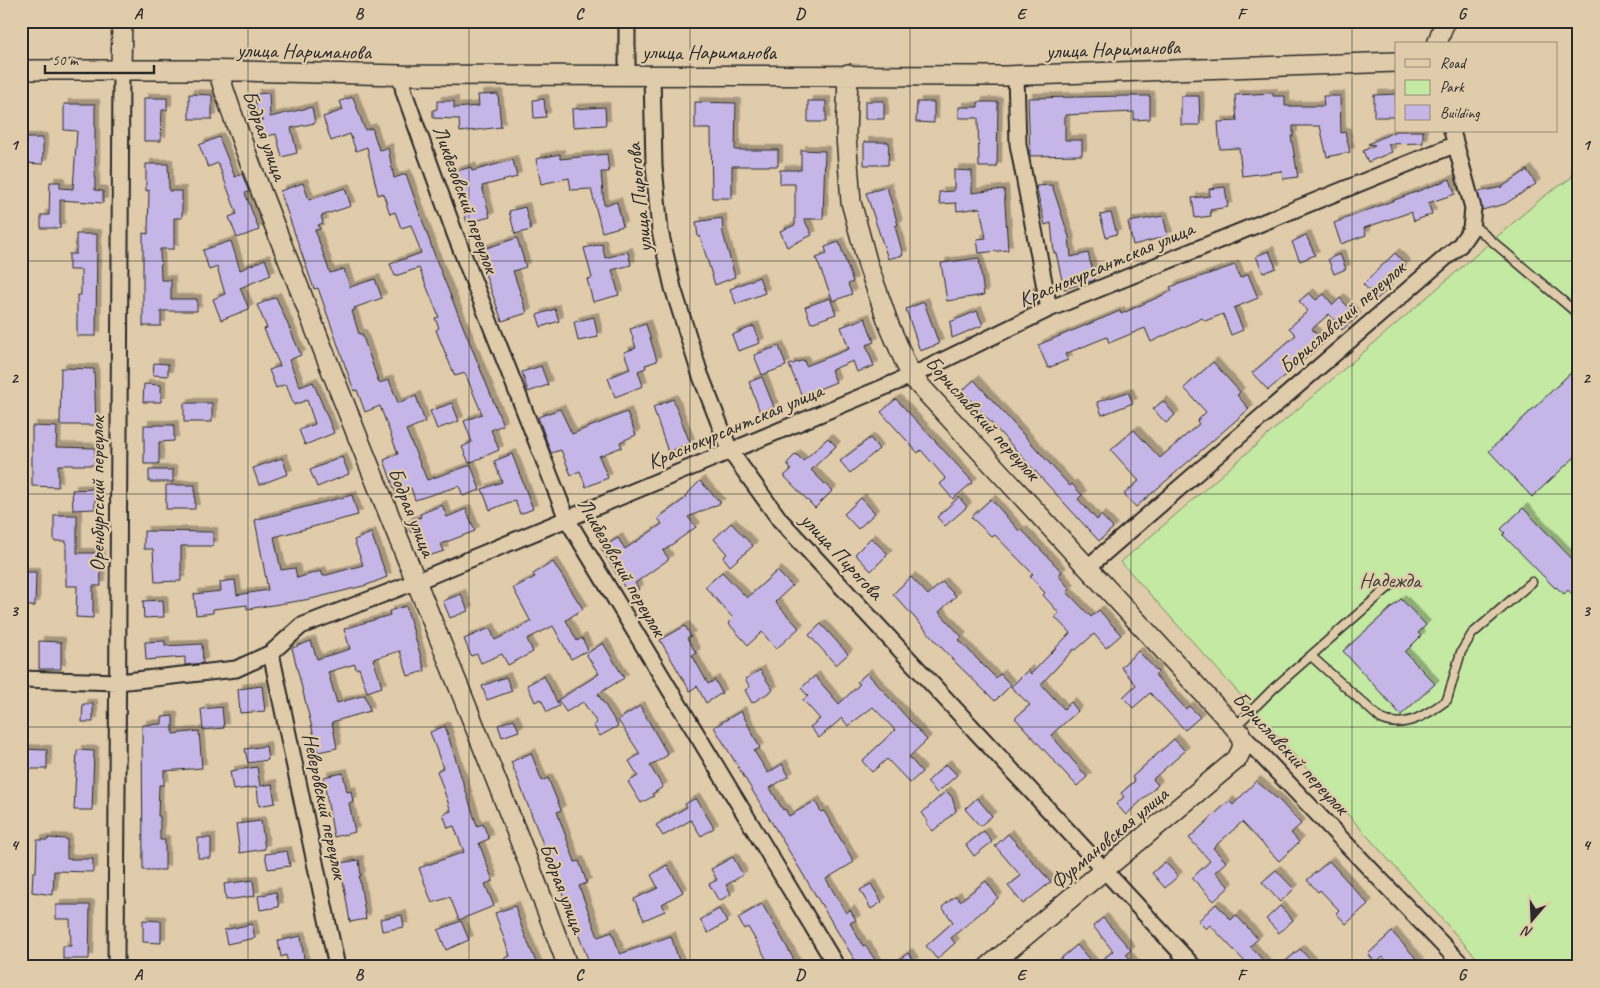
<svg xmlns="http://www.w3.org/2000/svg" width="1600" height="988" font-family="Caveat,sans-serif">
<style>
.green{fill:#c3e9a3;stroke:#778a67}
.building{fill:#c5b6e7;stroke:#2b2b2b;filter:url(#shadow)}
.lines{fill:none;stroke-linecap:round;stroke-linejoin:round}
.service-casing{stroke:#2b2b2b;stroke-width:11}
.minor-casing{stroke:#2b2b2b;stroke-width:19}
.tertiary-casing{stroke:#2b2b2b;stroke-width:22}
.service{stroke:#e0cbaa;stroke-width:8}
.minor{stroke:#e0cbaa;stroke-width:15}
.tertiary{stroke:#e0cbaa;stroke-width:19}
.grid{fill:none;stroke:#2b2b2b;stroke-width:1;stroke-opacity:0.55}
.labels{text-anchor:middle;stroke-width:4.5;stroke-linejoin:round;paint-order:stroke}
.street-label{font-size:21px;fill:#2b2b2b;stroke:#e0cbaa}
.park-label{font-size:21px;fill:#3a3e37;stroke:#e0cbaa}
.neatline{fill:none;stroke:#2b2b2b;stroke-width:2}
.grid-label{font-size:16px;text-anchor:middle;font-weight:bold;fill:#2b2b2b}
</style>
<defs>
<filter id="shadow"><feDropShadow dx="4.5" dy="-4.5" stdDeviation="0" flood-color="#0004"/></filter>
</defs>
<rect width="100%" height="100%" fill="#e0cbaa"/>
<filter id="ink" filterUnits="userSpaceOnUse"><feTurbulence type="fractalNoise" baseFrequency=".02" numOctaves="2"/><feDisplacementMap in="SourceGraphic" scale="10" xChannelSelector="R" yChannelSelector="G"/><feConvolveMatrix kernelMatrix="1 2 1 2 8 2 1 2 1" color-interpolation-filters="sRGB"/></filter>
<g filter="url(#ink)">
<!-- green -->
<path class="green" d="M1576 139H1579V967H1485L1121 562 1543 197 1571 178Z"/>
<!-- building -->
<path class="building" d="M269 93 270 117 312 107 315 123 291 128 297 153 282 157 276 134 258 138 255 123 264 120H257L255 94Z
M1273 93V96H1285V106H1324L1323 96H1340L1341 133 1345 132 1350 152 1327 157 1320 126H1293V136H1291L1298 177 1283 179 1282 171 1242 176 1239 148 1220 149 1218 122 1237 121 1235 95Z
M189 94 212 95V119H189Z
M498 94 501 127 460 132 459 119 433 118V110L437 109V101H454V108L479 106 478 95Z
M1396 94V117H1374V95Z
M1126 96H1150V119L1134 120V112L1065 115V140H1082V155L1030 156 1028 98Z
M1181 96H1199L1200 125H1181Z
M353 97 365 130 372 128 379 150 388 148 394 178 406 174 437 262 503 425 491 430 499 450 469 463 462 447 472 442 464 421 482 414 465 373 455 376 446 355 436 330 439 328 435 318 439 317 419 268 395 276 390 264 421 253 411 225 401 228 395 212 390 214 383 193 378 195 367 147 356 151 350 134 331 141 323 117 343 110 340 101Z
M144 98H167V110H162L161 141H144Z
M544 99 546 117 534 118 533 100Z
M808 101H826V122H808Z
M865 101H884V119H865Z
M695 102 736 103 735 150H778V166H732V198H712L711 129H695Z
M917 102H934V123L916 122Z
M978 102H998L997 167H979L978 118H959V107H978Z
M64 104H95V190L103 191V203L60 200V228H41V215H49L50 182H60V188L73 189 77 131 64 130Z
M605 107 606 125 573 127 572 109Z
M1396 131H1423V143L1388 144 1392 152 1368 162 1363 151 1375 145 1368 144Z
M219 137 235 177 242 174 249 192 245 193 259 230 237 238 229 217 237 214 218 163 208 167 199 145Z
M21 138H43V164L21 163Z
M864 142H889L888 165H864Z
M801 150 825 151 823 219H804L812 235 787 247 780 231 795 225V184H780V170H801Z
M560 154V159L607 154 609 172H601L604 205 617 202 623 226 602 232 591 189 571 190 569 178 541 184 536 159Z
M513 160 517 177 482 186 490 217 467 223 453 172 471 167 472 171Z
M146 164H168L169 191H182V218H174V249H160L161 280H171V299H197V311H161V326H143V233L148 234 149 190 146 191Z
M954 170 972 171V193L1004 189 1008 250 979 253 977 239 986 238 980 208 957 211 956 203 940 204 939 192 954 191Z
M1527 170 1536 184 1505 204 1482 210 1478 192 1502 187Z
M1450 179 1455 194 1428 203 1432 214 1414 221 1411 212 1364 228 1366 235 1341 244 1334 223Z
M303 183 309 200 345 188 351 206 321 216 323 223 318 225 320 229 315 230 330 273 344 269 350 287 375 279 382 298 354 308 355 310 352 311 359 334H362L379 383 389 380 398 403 416 396 425 422 406 430 427 480 471 465 480 490 463 496 459 486 415 500 411 488 396 494 384 460 398 454 380 406 365 412 357 390 354 391 318 288 314 289 280 191Z
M1052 185 1069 237 1071 257 1088 253 1095 280 1064 289 1056 253H1054L1051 223 1045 225 1036 186Z
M887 187 898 225 895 226 903 255 888 259 866 193Z
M1225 187 1228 207 1210 210 1211 216 1195 218 1192 198 1210 196 1209 189Z
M525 207 531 230 515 234 509 211Z
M1111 213 1117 234 1106 237 1100 215Z
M1163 216 1168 236 1133 245 1128 222Z
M722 218 723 233 735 277 715 285 700 236 698 237 696 222Z
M76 234H97L96 336H77V295H81V270H69V254H76Z
M1306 235 1315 255 1300 261 1292 242Z
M517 238 526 267 513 271 527 313 502 321 477 251Z
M231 241 240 270 265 259 271 275 240 288 249 309 221 320 213 299 225 294 217 267 209 270 203 250Z
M839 242 853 282 848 284 852 294 833 301 816 258 827 254 825 247Z
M602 244 605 258 628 252 631 265 612 270 619 295 593 302 587 279 592 278 584 248Z
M1269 251 1276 268 1263 273 1256 256Z
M1395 253 1406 265 1384 285 1388 289 1377 299 1363 284Z
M1340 254 1346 269 1334 274 1328 259Z
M979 258 984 295 947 301 941 263Z
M1235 265 1240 278 1248 274 1258 298 1234 308 1243 330 1231 335 1223 314 1205 321 1202 318 1151 342 1145 328 1109 343 1107 337 1065 354 1068 360 1048 368 1038 345 1120 311 1121 314 1172 291 1170 287Z
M759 277 765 293 736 304 730 289Z
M1036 290 1038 304 1026 308 1023 292Z
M1309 293 1316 300 1324 294 1333 305 1340 298 1357 317 1342 330 1329 314 1312 329 1324 343 1268 390 1252 373 1296 335 1289 328 1308 311 1299 301Z
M276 297 301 355 289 360 300 387 313 382 334 433 305 445 299 430 315 424 307 400 294 405 286 384 276 388 269 370 280 366 264 329 267 328 257 305Z
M830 298 836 314 811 323 805 307Z
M924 302 939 344 920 351 906 309Z
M555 309 559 321 541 327 537 315Z
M977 311 983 325 952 338 950 322Z
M594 317 598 337 578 341 574 322Z
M865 318 874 342 866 345 874 366 857 372 853 361 831 370 836 382 802 396 789 365 804 360 806 366 849 349 841 327Z
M646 324 657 361 645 365 646 368 638 371 643 386 615 397 608 378 630 369 624 352 636 348 630 329Z
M754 326 760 343 738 351 732 335Z
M779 346 786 366 762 375 754 355Z
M1213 362 1240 392 1237 395 1249 409 1136 507 1124 494 1139 481 1111 450 1134 430 1160 458 1199 424 1197 421 1206 412 1184 388Z
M154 363 168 364V376L153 375Z
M1579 365V453L1532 497 1489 451Z
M541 366 548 385 528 392 522 372Z
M61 368 94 369 96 425H60Z
M762 377 774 407 760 412 749 382Z
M974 380 1070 486 1072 484 1082 495 1078 499 1097 520 1101 515 1113 528 1099 541 962 391Z
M144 384 161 385V402H143Z
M1128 392 1133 403 1102 415 1097 402Z
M673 399 690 443 668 452 653 407Z
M896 399 973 482 953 499 940 484 946 479 921 450 918 453 881 412Z
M1163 401 1175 415 1166 423 1153 409Z
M184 403H212V422H184Z
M452 403 459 421 437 429 430 411Z
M560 409 572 434 627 412 636 435 620 442 622 447 599 456 608 478 586 487 580 471 571 475 561 450 551 453 538 417Z
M144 425H174V441L159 442V464H144Z
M32 426 57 427 56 447 95 448V465H58V487L32 486Z
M828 438 836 446 811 470 832 491 815 508 784 476 791 470 787 463 796 454 803 461Z
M870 438 879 449 850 473 840 461Z
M512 454 533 509 520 514 515 500 490 510 482 489 502 482 494 461Z
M342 457 349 474 317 487 310 470Z
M282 458 288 474 259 485 253 468Z
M149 470H173V482H149Z
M700 481 721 503 688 517 696 527 663 551 669 559 635 583 639 589 629 595 601 548 618 538 625 549 662 524 658 518 686 498 685 496Z
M166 485H195V509H166Z
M95 489V509L73 510 72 490Z
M352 495 358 515 274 537 281 570 295 568 297 578 321 571 323 576 363 565 354 540 371 533 387 577 367 585 311 599 247 609V605L213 609V613L196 615 194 594 221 591 220 582 235 580 237 595 268 590 255 520Z
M959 497 967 507 945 526 937 517Z
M861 498 875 513 858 529 844 514Z
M991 499 1020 532 1022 530 1062 572 1058 575 1070 589 1067 592 1091 617 1099 610 1121 635 1106 648 1094 634 1076 650 1074 649 1041 684 1064 709 1071 702 1078 711 1051 735 1087 777 1077 786 1015 718 1030 705 1011 687 1028 670 1031 674 1070 633 1055 617 1059 613 1043 595 1045 593 1030 576 1033 574 995 535 992 537 971 517Z
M442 505 447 517 466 509 475 531 441 544 444 551 425 557 417 531 411 533 407 522 421 517 420 514Z
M1523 508 1579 566V601L1568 590 1564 594 1556 587 1555 588 1503 535 1505 533 1501 529Z
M54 515H77V553H100L101 586H93V618L76 617 77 586H66V541H54Z
M731 523 753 546 730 566 723 557 727 554 714 539Z
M144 531 213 532V546H181V581L155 582 153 549H144Z
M871 538 888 554 871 571 855 554Z
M553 562 583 609 566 620 577 641 582 638 588 650 571 659 553 626 527 639 533 652 508 665 502 654 481 663 477 654 471 656 464 639 490 628 495 640 531 622 513 588 535 577 533 574Z
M777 571 792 586 775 602 799 628 776 649 762 632 748 645 728 623 733 618 705 587 722 572 747 598Z
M21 572H36L35 606H21Z
M911 577 928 595 942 582 956 596 939 612 962 637 959 640 979 661 996 678 1000 674 1011 685 995 701 953 660 893 594Z
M461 594 468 611 450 618 443 601Z
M1401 599 1426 625 1418 633 1421 636 1405 652 1435 684 1401 715 1343 651Z
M163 600 164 617 144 618 143 601Z
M406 606 425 671 408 676 400 651 373 659 382 687 367 692 359 668 356 669 355 664 328 672 337 703 365 695 370 711 332 722 337 748 318 752 292 648 311 641 317 659 350 649 344 629 390 615 389 611Z
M821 624 848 654 836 665 809 635Z
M685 626 691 636 687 638 696 653 692 655 708 684 715 680 722 693 706 703 697 686 690 691 660 640Z
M39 641 61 642V669H39Z
M165 641V646L202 644 203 663 185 665V657L146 660 145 642Z
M603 643 624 678 598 694 618 726 600 736 593 725 597 723 583 702 566 712 558 700 599 674 586 654Z
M1138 651 1158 672 1155 675 1186 709 1189 706 1200 717 1185 730 1150 693 1133 708 1123 697 1136 685 1121 667Z
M760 670 773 690 752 703 745 690 750 687 745 679Z
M867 673 927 740 909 757 922 772 910 783 887 759 872 772 862 761 895 730 873 707 848 726 842 718 819 738 810 727 820 719 803 700 808 696 801 688 815 676 839 704 860 684 857 682Z
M544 676 559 706 547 712 541 699 535 702 527 685Z
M506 677 512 691 487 700 482 686Z
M262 686 265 711 240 713 238 689Z
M83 704H93V722H82Z
M640 706 668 755 650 766 663 787 652 794 654 796 641 803 628 782 638 776 629 761 640 754 618 720Z
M222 707 224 728 203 730 201 709Z
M741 711 760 748 754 751 768 773 782 764 789 776 770 788 783 810 785 809 789 816 815 801 821 812 824 811 854 862 826 879 846 913 850 910 856 920 850 923 863 946 865 945 880 967H859L714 727Z
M173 716V734L199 731 202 768 164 771V785H159L158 816H160V840H165V870H143L142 725 162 724V717Z
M514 719 519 731 502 737 498 725Z
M445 726 477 826 483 824 489 839 479 843 493 881 485 884 494 906 459 920 450 897 432 903 419 868 464 852 454 826 448 828 443 814 451 811 437 771 443 768 430 732Z
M1174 739 1185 751 1153 779 1158 785 1126 815 1116 804 1124 797 1121 793 1135 781 1132 777Z
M266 746 268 760 248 763 245 749Z
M21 749 47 750V769H21Z
M77 750 94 751 92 810H74Z
M531 753 542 781 548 778 561 810 557 812 575 862 579 861 587 883 579 886 598 937 612 932 620 954 671 936 681 967H591L511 762Z
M946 764 957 775 937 793 927 782Z
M257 767 260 786 272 784 275 803 259 806 257 787 233 790 230 771Z
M343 773 347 792 351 791 353 802 349 803 355 832 334 837 323 777Z
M1256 781 1280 801 1301 824 1291 833 1299 842 1279 861 1242 822 1213 848 1226 862 1215 872 1229 887 1214 901 1192 878 1210 861 1189 838 1229 801 1233 805Z
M946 791 952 797 956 811 933 831 927 824V820L922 813Z
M696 798 714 828 701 836 691 820 663 836 656 825 687 807 685 804Z
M977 798 992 816 980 826 965 809Z
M261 821 265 849 240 853 236 824Z
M984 831 992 842 974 856 966 845Z
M1008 834 1051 882 1023 904 1008 886 1021 876 995 846Z
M48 838 67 839V859H93V872L54 871 53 895 32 892 33 872H36L37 840H48Z
M198 838H211V858H198Z
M287 851 290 866 268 869 265 854Z
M733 857 743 875 726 885 731 894 719 901 709 884 717 880 711 869Z
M359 860 361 876H359L366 919 350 922 340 863Z
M1329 861 1368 904 1346 924 1336 913 1339 910 1320 890 1318 892 1307 880Z
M1165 862 1178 876 1165 888 1152 873Z
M667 865 683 892 662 904 665 911 644 920 634 899 658 888 651 875Z
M1276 870 1294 889 1280 902 1262 882Z
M253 880 255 896 226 900 224 884Z
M986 881 998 898 951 938 955 943 937 959 926 946 953 922 942 907 956 896 960 901Z
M871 884 882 902 871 909 860 890Z
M276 892 279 907 260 910 258 896Z
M762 904 778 931 798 967H771L748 927 744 929 738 918Z
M1216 904 1231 920 1236 915 1258 939 1250 946 1269 967H1250L1210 925 1206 929 1198 921Z
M56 905H90L89 959H63V946H71L70 919H56Z
M515 906 522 928 538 967H507L504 958 510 956 495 913Z
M1280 906 1293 920 1279 933 1266 919Z
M719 909 727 922 708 933 700 920Z
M402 915 404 927 382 931 380 919Z
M1103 918 1131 950 1126 954 1136 967H1051L1077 945 1095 966 1113 951 1093 926Z
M143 920 161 921V943L143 942Z
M461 921 469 940 446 950 438 930Z
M252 924 255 938 227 944 224 930Z
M1392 932 1414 956 1421 967H1392L1383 957 1376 963 1368 954Z
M301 936 305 967H289L286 955 281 957 278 941Z
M1300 949 1311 961 1304 967H1279Z
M908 953 914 962 908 967H889Z"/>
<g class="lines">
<defs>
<path id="service" d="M1472 224 1579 315
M1311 656 1381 719C1404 730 1428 714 1447 700L1461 652 1472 634 1532 582
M1235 727 1274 688 1390 586"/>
<path id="minor" d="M627 21V74
M401 75 404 92 455 234 567 519 837 967
M652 75 654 166 660 231 673 288 700 374 730 451 780 520 1194 967
M1016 75 1018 144 1049 309
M1088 567 1460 245 1471 229 1473 208 1452 131
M271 653 337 967
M21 679 118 682 236 669 271 653 301 626 415 582 911 376 1049 309 1454 145
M1240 733 1464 967
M116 967 121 69"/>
<path id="tertiary" d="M1437 44 1445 21
M121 69 122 21
M21 70H197L401 75 1005 76 1396 62
M218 71C244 154 279 235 310 316 394 533 487 748 568 967
M848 74 846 136 851 202 868 265 889 325 911 376 1240 733 1243 747 1237 759 988 967"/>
</defs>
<!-- service casing -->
<use href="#service" class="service-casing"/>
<!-- minor casing -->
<use href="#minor" class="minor-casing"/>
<!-- tertiary casing -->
<use href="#tertiary" class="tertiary-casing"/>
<!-- service -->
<use href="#service" class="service"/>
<!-- minor -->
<use href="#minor" class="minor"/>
<!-- tertiary -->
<use href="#tertiary" class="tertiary"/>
</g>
</g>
<!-- grid -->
<path class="grid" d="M248 21V967M469 21V967M690 21V967M910 21V967M1131 21V967M1352 21V967M21 261H1579M21 494H1579M21 727H1579"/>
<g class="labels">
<!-- street labels -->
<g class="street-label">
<text transform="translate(1113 49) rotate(-2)" y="7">улица Нариманова</text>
<text transform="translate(304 51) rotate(1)" y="7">улица Нариманова</text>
<text x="709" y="59">улица Нариманова</text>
<text transform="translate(265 135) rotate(70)" y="7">Бодрая улица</text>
<text transform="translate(639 198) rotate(-96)" y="7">улица Пирогова</text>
<text transform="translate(466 199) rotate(70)" y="7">Ликбезовский переулок</text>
<text transform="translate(1106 264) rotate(-23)" y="7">Краснокурсантская улица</text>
<text transform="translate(1342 317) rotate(-41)" y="7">Бориславский переулок</text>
<text transform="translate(983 418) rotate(48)" y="7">Бориславский переулок</text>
<text transform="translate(735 426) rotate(-23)" y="7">Краснокурсантская улица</text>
<text transform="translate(97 494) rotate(-90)" y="7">Оренбургский переулок</text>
<text transform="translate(412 512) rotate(68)" y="7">Бодрая улица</text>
<text transform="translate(842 556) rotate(47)" y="7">улица Пирогова</text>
<text transform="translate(622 567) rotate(60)" y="7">Ликбезовский переулок</text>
<text transform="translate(1291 753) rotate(47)" y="7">Бориславский переулок</text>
<text transform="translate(325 806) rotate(78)" y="7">Неверовский переулок</text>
<text transform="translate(1109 838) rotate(-40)" y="7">Фурмановская улица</text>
<text transform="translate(563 888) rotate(69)" y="7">Бодрая улица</text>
</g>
<!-- park labels -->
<g class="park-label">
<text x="1390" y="587">Надежда</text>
</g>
</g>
<!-- margin -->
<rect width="1600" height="988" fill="none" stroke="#e0cbaa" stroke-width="55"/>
<!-- legend -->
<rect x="1395" y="42" width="162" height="90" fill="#e0cbaa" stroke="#988b77"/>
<rect x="1405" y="59" width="25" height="8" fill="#e0cbaa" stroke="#988b77"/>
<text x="1440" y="68" font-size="15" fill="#2b2b2b">Road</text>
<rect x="1405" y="80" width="25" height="15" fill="#c3e9a3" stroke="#988b77"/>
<text x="1440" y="92" font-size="15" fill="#2b2b2b">Park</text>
<rect x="1405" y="105" width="25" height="15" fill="#c5b6e7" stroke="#988b77"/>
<text x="1440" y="118" font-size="15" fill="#2b2b2b">Building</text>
<!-- north arrow -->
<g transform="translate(1532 920) rotate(199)" stroke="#e0cbaa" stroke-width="4" paint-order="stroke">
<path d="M0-4L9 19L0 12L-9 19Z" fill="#2b2b2b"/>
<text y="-8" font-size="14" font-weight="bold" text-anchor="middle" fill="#2b2b2b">N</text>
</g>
<!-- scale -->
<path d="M45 65v8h109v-8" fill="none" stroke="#2b2b2b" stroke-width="2.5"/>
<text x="52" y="65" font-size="15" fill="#2b2b2b" stroke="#e0cbaa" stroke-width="4" paint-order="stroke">50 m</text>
<rect x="28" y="28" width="1544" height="932" class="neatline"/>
<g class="grid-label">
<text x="138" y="19">A</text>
<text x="359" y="19">B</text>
<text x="579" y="19">C</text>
<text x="800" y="19">D</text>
<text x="1021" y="19">E</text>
<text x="1241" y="19">F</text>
<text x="1462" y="19">G</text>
<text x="14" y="150">1</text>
<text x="1586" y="150">1</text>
<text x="14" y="383">2</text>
<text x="1586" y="383">2</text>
<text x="14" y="616">3</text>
<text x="1586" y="616">3</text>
<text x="14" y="850">4</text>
<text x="1586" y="850">4</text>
<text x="138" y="980">A</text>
<text x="359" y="980">B</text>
<text x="579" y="980">C</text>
<text x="800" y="980">D</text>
<text x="1021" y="980">E</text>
<text x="1241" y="980">F</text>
<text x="1462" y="980">G</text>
</g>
</svg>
